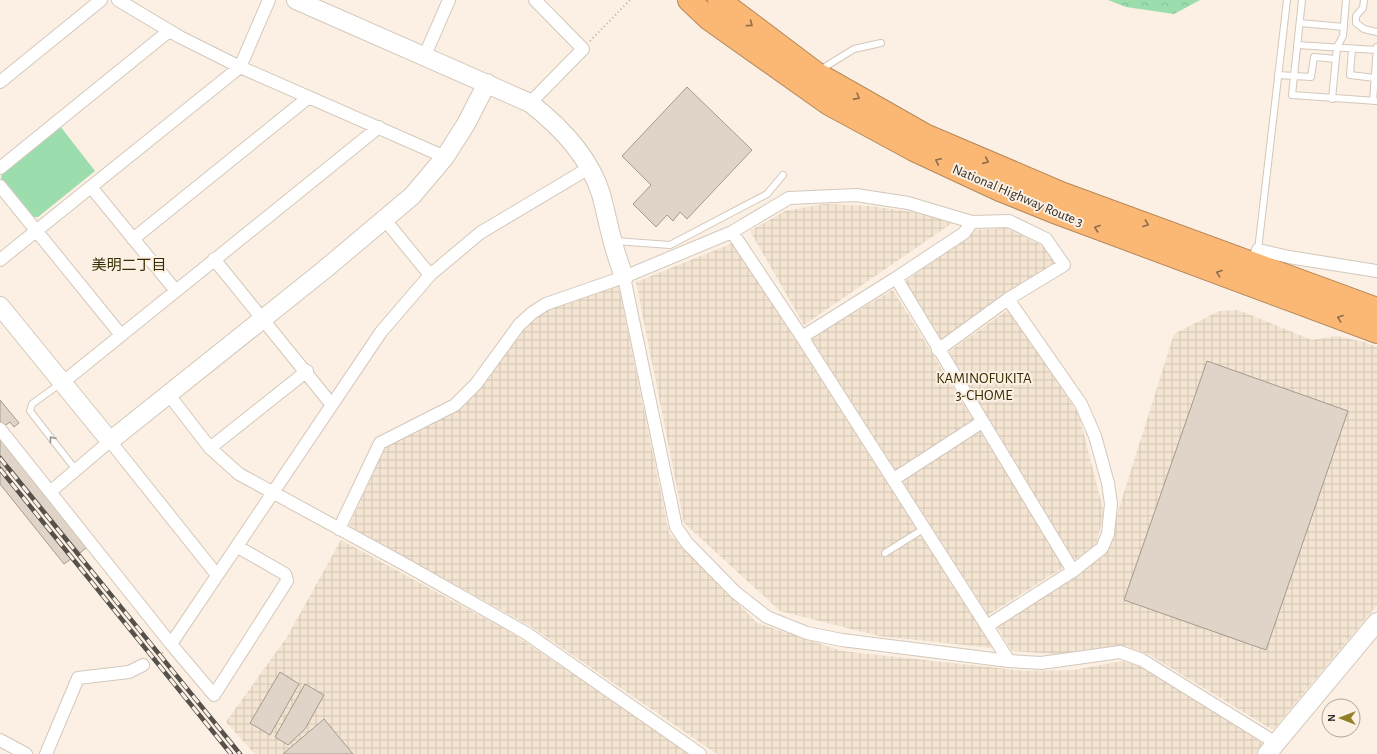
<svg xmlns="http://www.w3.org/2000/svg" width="1377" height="754" font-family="'Alegreya Sans','Noto Sans JP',sans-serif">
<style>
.industrial{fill:url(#industrial-grid)}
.green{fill:#9cddae}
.forest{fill:url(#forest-crowns)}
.building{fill:#dfd4c7;stroke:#a49a8e}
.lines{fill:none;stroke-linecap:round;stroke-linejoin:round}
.lane-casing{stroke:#d3c8bb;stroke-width:8}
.street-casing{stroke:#d3c8bb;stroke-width:14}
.secondary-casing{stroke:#d3c8bb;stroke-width:20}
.highway-casing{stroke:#b5885b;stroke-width:24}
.path{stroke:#b7afa4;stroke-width:2;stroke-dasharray:1 3;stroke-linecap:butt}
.lane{stroke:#fff;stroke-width:6}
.street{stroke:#fff;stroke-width:12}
.secondary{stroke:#fff;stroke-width:18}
.highway{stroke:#fbb875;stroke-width:22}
.rail-casing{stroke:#56514b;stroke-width:4.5}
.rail{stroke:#fbf0e3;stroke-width:3;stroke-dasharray:9;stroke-linecap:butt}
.oneway{stroke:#8d6d4c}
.oneway2{stroke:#999794}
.labels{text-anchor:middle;stroke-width:4;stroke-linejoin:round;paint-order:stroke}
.street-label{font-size:14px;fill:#332f2a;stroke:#fbf0e3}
.neighbourhood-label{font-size:15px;fill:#372d02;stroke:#fbf0e3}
</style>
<defs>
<pattern id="industrial-grid" width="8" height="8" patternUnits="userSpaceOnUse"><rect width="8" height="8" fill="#f4e4d2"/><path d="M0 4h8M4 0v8" fill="none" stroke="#d2c4b4"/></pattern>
<pattern id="forest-crowns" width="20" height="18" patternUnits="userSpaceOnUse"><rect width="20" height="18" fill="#9cddae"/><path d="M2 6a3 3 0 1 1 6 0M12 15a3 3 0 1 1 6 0" fill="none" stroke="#87be96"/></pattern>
</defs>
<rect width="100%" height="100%" fill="#fbf0e3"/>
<!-- industrial -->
<path class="industrial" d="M824 204 871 206 958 219 804 325 750 231 785 211Z
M1006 228 1043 246 1054 263 941 341 905 282 973 230Z
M733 243 993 648 879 636 780 611 684 523 636 282Z
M616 286 619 288 669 533 757 623 842 651 1026 671 1074 670 1122 661 1147 668 1265 745 1257 754H717L530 626 349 526 385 447 456 410 523 328 543 312 590 294Z
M893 290 1064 567 988 615 811 338Z
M1009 309 1079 415 1104 513 1096 545 1073 561 947 353Z
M1238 310 1312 340 1337 336 1364 342 1377 347V605L1273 730 1148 654 1123 646 1070 655 1012 651 997 627 1104 556 1174 334 1219 311Z
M341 540 515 635 691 754H255L226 722 287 637Z"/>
<!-- green -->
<path class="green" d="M60 126 95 171 38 217H32L1 179 2 173Z"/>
<!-- forest -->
<path class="forest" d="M1108 0H1200L1174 14 1126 7Z"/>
<!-- building -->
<path class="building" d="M687 87 752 150 687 219 680 212 673 221 667 215 656 227 633 204 651 185 622 156Z
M1207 361 1348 411 1266 650 1124 600Z
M0 400 19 423 14 427 10 422 0 429Z
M0 439 87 547 80 553 10 467 2 474 71 559 64 564 0 484Z
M280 672 299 684 270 735 250 723Z
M305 684 324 695 305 729 288 745 275 737Z
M324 719 353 754H283Z"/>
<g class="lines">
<defs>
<path id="lane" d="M1302 0 1292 95 1377 101
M1364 0 1363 8 1356 16V23L1364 29 1377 32
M1300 23 1344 27
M1297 45 1377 50
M1352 49 1350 75 1375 78
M820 70 854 49 881 43
M1278 75 1311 77 1314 57 1336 59
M1332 99 1337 47 1343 36 1346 0
M1373 101 1377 47
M615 241 670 245 767 194 783 175
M1258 250 1287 0
M61 383 32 404 30 411 76 470
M885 553 925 528"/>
<path id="street" d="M118 0 180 37 240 67 445 157
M425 55 449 0
M0 82 101 0
M530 103 583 49 535 0
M0 168 169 31
M0 186 121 335
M91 187 176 291
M385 220 430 275
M972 222 1009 221 1046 239 1064 265 1008 299
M732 232 802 337 1009 661
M133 239 309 97
M214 259 332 405
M0 260 240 67 269 0
M1253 263 1258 250 1289 257 1377 271
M624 277 676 527 687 543 735 592 767 617 807 633 842 640 1009 661 1041 663 1120 652 1142 660 1276 743
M896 278 1073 571
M938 350 1008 299 1081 404 1095 436 1108 483 1111 504 1108 534 1102 548 1073 571 987 626
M62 383 379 127
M169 395 210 448 239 474 406 565 526 633 700 754
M0 429 171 644 214 695 287 581 285 574 238 547
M210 448 307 371
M894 479 982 422
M50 492 110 441 217 575
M339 529 380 443 455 405 476 384 519 325 532 313 546 304 624 277 732 232 789 198 856 195 908 203 972 222 964 233 896 278 802 337
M171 644 381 332 430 275 480 233 589 168
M0 740 26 754
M46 754 78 678 129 672 143 665"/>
<path id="secondary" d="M296 0 530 103C561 127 589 156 601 194 605 209 608 224 612 239 615 252 620 265 624 277
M0 306 110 441 324 270 412 196 445 157 466 124 487 83
M1267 754 1377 622"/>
<path id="highway" d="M689 0 709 19 829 104 914 150 1000 190 1057 213 1377 332
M719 0 816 73 925 135 1061 193 1377 309"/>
</defs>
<!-- lane casing -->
<use href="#lane" class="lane-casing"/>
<!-- street casing -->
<use href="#street" class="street-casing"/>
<!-- secondary casing -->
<use href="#secondary" class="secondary-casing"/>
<!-- highway casing -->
<use href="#highway" class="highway-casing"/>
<!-- path -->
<path class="path" d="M590 41 630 0
M153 661 163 652"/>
<!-- lane -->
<use href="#lane" class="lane"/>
<!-- street -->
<use href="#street" class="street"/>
<!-- secondary -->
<use href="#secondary" class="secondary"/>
<!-- highway -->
<use href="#highway" class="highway"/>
<defs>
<path id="rail" d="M0 458 240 754
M0 469 231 754"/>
</defs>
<!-- rail casing -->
<use href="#rail" class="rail-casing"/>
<!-- rail -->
<use href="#rail" class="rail"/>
</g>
<!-- one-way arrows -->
<defs><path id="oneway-chevron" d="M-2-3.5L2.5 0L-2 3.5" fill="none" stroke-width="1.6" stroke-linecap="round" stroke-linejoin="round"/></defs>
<g class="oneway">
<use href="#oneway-chevron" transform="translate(750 24) rotate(37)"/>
<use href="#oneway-chevron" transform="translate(857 97) rotate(29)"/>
<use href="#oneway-chevron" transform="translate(938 161) rotate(-155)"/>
<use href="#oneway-chevron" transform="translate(986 161) rotate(24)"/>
<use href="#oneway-chevron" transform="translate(1146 224) rotate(20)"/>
<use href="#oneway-chevron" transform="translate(1097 228) rotate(-160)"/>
<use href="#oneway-chevron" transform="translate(1219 273) rotate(-160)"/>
<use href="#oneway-chevron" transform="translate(1340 318) rotate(-160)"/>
</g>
<use class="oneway2" href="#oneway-chevron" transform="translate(52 439) rotate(-128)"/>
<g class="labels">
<!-- street labels -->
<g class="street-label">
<text transform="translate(1018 195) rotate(23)" y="5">National Highway Route 3</text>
</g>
<!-- neighbourhood labels -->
<g class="neighbourhood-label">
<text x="129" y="270">美明二丁目</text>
<text x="984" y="383">KAMINOFUKITA<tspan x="984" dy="17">3-CHOME</tspan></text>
</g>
</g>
<!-- north arrow -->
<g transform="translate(1341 718) rotate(270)"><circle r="19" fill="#fbf0e3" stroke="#aba399"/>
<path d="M0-3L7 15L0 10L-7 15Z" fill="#927e25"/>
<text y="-6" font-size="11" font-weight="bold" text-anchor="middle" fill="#332f2a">N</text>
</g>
</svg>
